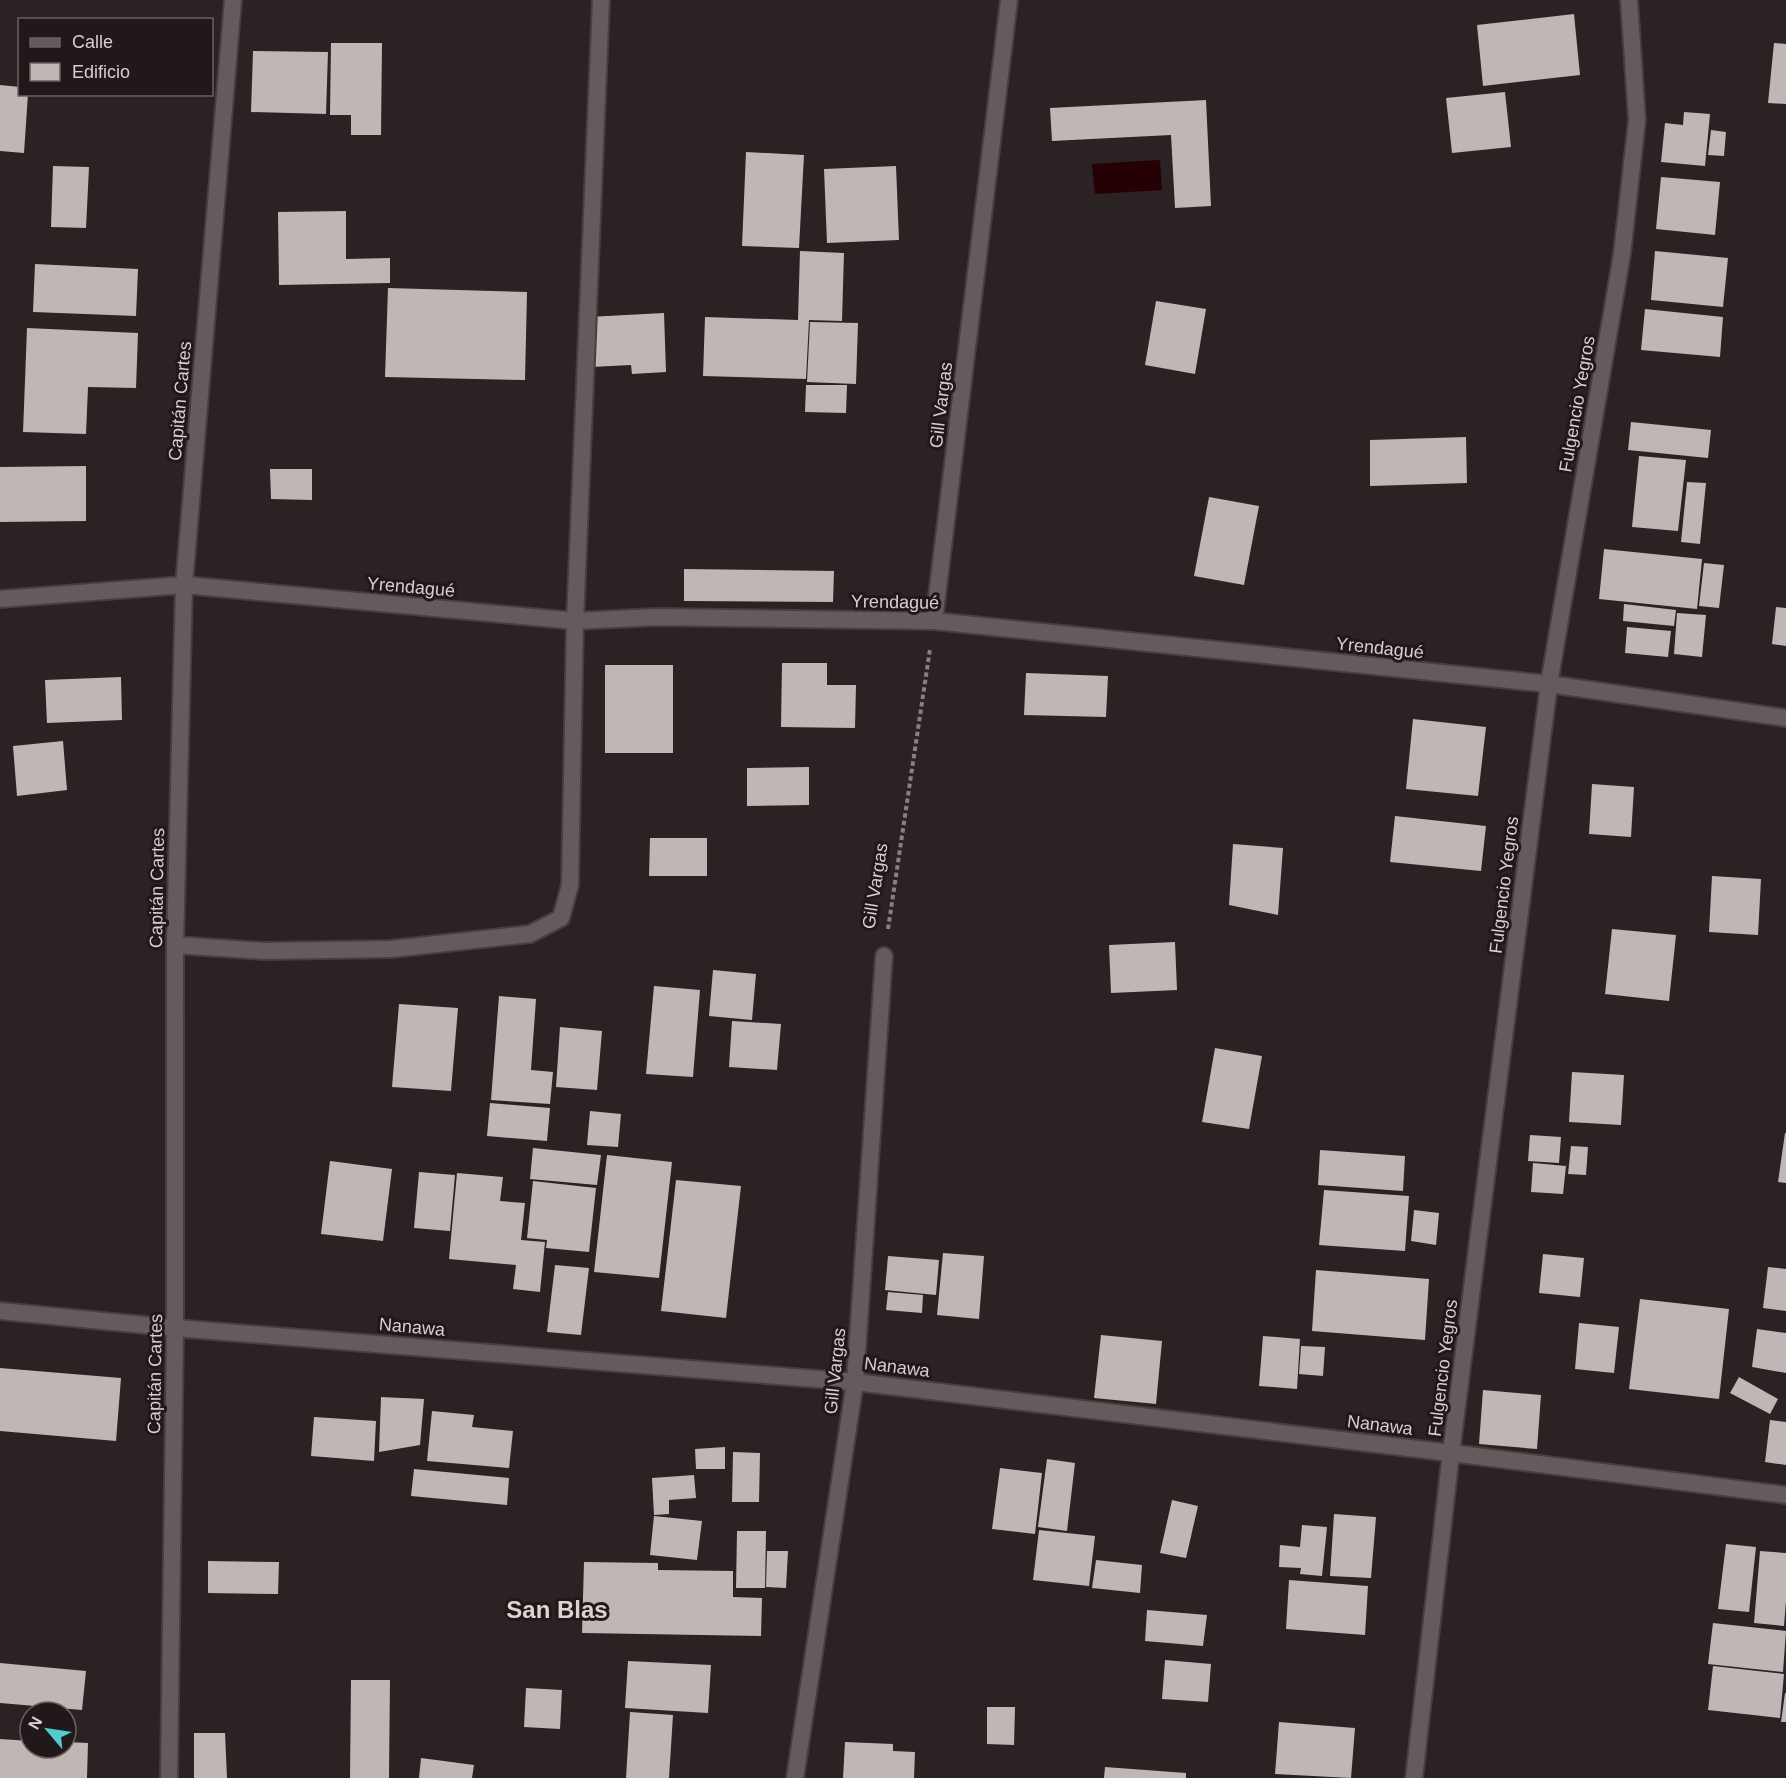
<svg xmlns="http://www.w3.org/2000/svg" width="1786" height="1778" font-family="Arial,sans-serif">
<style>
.water{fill:#250005}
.building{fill:#c1b6b6}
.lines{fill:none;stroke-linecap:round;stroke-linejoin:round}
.minor-casing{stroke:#453f3f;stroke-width:20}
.path{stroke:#888181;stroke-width:4;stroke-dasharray:4.5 3;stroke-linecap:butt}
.minor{stroke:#655b5c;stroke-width:16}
.labels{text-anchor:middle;stroke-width:6;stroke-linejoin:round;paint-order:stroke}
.street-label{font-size:18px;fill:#d5cfcf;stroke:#211919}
.district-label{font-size:24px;font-weight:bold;fill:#ddd3d3;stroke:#211919}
</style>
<rect width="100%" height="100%" fill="#2a2223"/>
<!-- water -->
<path class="water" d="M1160 160 1162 190 1095 194 1092 164Z"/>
<!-- building -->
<path class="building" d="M1574 14 1580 75 1483 86 1477 25Z
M331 43H382L381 135H351V115H330Z
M1774 43 1786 44V104L1768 103Z
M253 51 328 52 326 114 251 112Z
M0 85 20 87V94H28L24 153 0 151Z
M1505 92 1511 147 1452 153 1446 98Z
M1206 100 1211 206 1175 208 1171 135 1052 141 1050 108Z
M1684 112 1710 114 1705 166 1661 162 1665 123 1683 125Z
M1711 130 1726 132 1724 156 1708 155Z
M746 152 804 155 799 248 742 246Z
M53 166 89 167 86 228 51 227Z
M896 166 899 240 827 243 824 169Z
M1661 177 1720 182 1715 235 1656 229Z
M346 211V259L390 258V283L279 285 278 212Z
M800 251 844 253 842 321 809 320 806 379 703 376 705 317 798 320Z
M1655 251 1728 258 1723 307 1651 300Z
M35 264 138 269 136 316 33 312Z
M388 288 527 292 525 380 385 377Z
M1156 301 1206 309 1195 374 1145 365Z
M1645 309 1723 317 1720 357 1641 350Z
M664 313 666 372 632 374 631 365 591 367 588 317Z
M810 322 858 323 856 384 807 382Z
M27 328 138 333 136 388 88 387 86 434 23 432Z
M806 385H847L846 413 805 412Z
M1631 422 1711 430 1708 458 1628 450Z
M1466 437 1467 483 1370 486V440Z
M1639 456 1686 460 1678 531 1632 527Z
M86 466V521L0 522V467Z
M270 469H312V500L271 499Z
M1687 482 1706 483 1700 544 1681 542Z
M1209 497 1259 506 1244 585 1194 576Z
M1604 549 1702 559 1697 609 1599 599Z
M1704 563 1724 565 1719 608 1699 606Z
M684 569 834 571 833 602 684 601Z
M1624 604 1676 610 1674 626 1623 621Z
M1776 607 1786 608V646L1772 644Z
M1677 613 1706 615 1702 657 1674 654Z
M1627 627 1671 631 1668 657 1625 653Z
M782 663H827V685H856L855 728 781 727Z
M605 665H673V753H605Z
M1026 673 1108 676 1106 717 1024 715Z
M121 677 122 720 47 723 45 680Z
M1413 719 1486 727 1478 796 1406 789Z
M63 741 67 790 17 796 13 746Z
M809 767V805L747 806V768Z
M1592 784 1634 787 1631 837 1589 834Z
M1395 816 1486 826 1481 871 1390 862Z
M650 838H707V876H649Z
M1233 844 1283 848 1278 915 1229 905Z
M1712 876 1761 879 1758 935 1709 932Z
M1612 929 1676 935 1669 1001 1605 994Z
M1175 942 1177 990 1111 993 1109 945Z
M713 970 756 974 752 1020 709 1016Z
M654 986 700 990 693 1077 646 1074Z
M499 996 536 999 531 1070 553 1072 550 1104 491 1100Z
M399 1004 458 1008 451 1091 392 1087Z
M732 1021 781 1024 777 1070 729 1067Z
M560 1027 602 1031 597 1090 556 1087Z
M1215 1048 1262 1056 1249 1129 1202 1122Z
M1572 1072 1624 1075 1621 1125 1569 1122Z
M490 1103 550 1108 547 1141 487 1136Z
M590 1111 621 1114 618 1147 587 1145Z
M1785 1133H1786V1183L1778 1182Z
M1530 1135 1561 1137 1559 1163 1528 1161Z
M1571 1146 1588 1147 1586 1175 1568 1174Z
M533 1148 601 1155 597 1185 530 1179Z
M1320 1150 1405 1156 1403 1191 1318 1185Z
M607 1155 672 1162 659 1278 594 1272Z
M330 1161 392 1169 383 1241 321 1234Z
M1533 1163 1566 1166 1563 1194 1531 1192Z
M419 1172 455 1175 450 1231 414 1228Z
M457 1173 503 1177 500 1201 525 1203 521 1240 545 1242 540 1292 513 1289 516 1265 449 1259Z
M676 1180 741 1186 726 1318 661 1311Z
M533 1181 596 1188 589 1252 546 1248 547 1240 527 1238Z
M1324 1190 1409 1196 1405 1251 1319 1245Z
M1414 1210 1439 1213 1436 1245 1411 1241Z
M943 1253 984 1256 979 1319 937 1315Z
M1543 1254 1584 1258 1580 1297 1539 1293Z
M888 1256 939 1260 936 1295 885 1290Z
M555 1265 589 1268 581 1335 547 1332Z
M1768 1267 1786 1269V1311L1763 1308Z
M1316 1270 1429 1279 1425 1340 1312 1331Z
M888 1292 923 1295 922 1313 886 1310Z
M1640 1299 1729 1309 1719 1399 1629 1389Z
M1579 1323 1619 1327 1614 1373 1575 1369Z
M1757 1329 1786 1333V1373L1752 1367Z
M1101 1335 1162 1341 1156 1404 1094 1398Z
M1263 1336 1300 1339 1297 1389 1259 1386Z
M1301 1346 1325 1347 1323 1376 1299 1374Z
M0 1368 121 1378 116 1441 0 1431Z
M1739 1377 1778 1399 1770 1414 1730 1393Z
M1483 1390 1541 1395 1537 1449 1479 1444Z
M381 1397 424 1399 420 1445 379 1452Z
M432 1411 474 1415 472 1427 513 1431 509 1468 427 1461Z
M314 1417 376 1421 374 1461 311 1456Z
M1770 1420 1786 1422V1465L1765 1462Z
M725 1447V1469H696L695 1449Z
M733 1452 760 1453 759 1502H732Z
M1047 1459 1075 1463 1067 1531 1038 1527Z
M1000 1468 1042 1473 1035 1534 992 1529Z
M414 1469 509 1478 507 1505 411 1496Z
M694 1475 696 1498 669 1500V1514L654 1515 652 1478Z
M1172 1500 1198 1506 1186 1558 1160 1553Z
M1334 1514 1376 1517 1371 1578 1330 1576Z
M654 1516 702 1521 697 1560 650 1555Z
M1302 1525 1327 1527 1322 1576 1300 1574 1301 1568 1279 1567 1280 1545 1300 1547Z
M1039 1530 1095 1536 1089 1586 1033 1580Z
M737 1531H766L765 1588H736Z
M1726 1544 1756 1547 1749 1612 1718 1609Z
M767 1551H788L786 1588 766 1587Z
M1760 1551 1786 1553V1601L1784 1626 1754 1623Z
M1096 1560 1142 1565 1140 1593 1092 1588Z
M208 1561 279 1562 278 1594 208 1593Z
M584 1562 658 1563V1570L733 1571V1597L762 1598 761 1636 582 1633Z
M1289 1580 1368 1586 1365 1635 1286 1629Z
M1147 1610 1207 1615 1203 1646 1145 1641Z
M1713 1623 1786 1631 1783 1672 1708 1664Z
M1165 1660 1211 1664 1208 1702 1162 1699Z
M628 1661 711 1665 708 1713 625 1708Z
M0 1663 86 1671 82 1710 0 1703Z
M1713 1666 1784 1674 1780 1718 1708 1710Z
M351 1680H390L389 1778H350Z
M526 1688 562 1690 560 1729 524 1727Z
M1785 1693H1786V1722H1781Z
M987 1707H1015L1014 1745 987 1744Z
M630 1712 673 1715 669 1778H626Z
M1279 1722 1355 1728 1351 1778 1275 1774Z
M194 1733H225L227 1778H194Z
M0 1739 30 1741V1748H66V1742L88 1743 87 1778H0Z
M845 1742 893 1744V1751L915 1752 914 1778H843Z
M421 1758 474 1765 472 1778H419Z
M1105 1767 1186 1773V1778H1104Z"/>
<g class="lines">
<defs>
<path id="minor" d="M0 599 184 585 575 621 657 617 934 621 1549 684 1786 718
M934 621 1009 0
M175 945 264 951 391 949 530 934 561 918 570 885 575 621 601 0
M0 1311 175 1328 855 1382 1451 1453 1786 1495
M169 1778 175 1328V945L184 585 233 0
M795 1778 855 1382 884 956
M1414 1778 1451 1453 1549 684 1622 254 1637 120 1629 0"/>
</defs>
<!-- minor casing -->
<use href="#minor" class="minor-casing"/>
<!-- path -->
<path class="path" d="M888 929 930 649"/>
<!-- minor -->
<use href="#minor" class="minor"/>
</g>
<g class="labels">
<!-- street labels -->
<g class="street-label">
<text transform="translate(180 401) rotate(-85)" y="6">Capitán Cartes</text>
<text transform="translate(1577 404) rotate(-80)" y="6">Fulgencio Yegros</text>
<text transform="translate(941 405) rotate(-83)" y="6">Gill Vargas</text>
<text transform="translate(411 587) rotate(5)" y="6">Yrendagué</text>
<text transform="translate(895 602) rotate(1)" y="6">Yrendagué</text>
<text transform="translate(1380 648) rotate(6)" y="6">Yrendagué</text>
<text transform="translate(1504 885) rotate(-83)" y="6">Fulgencio Yegros</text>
<text transform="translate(875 886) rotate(-81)" y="6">Gill Vargas</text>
<text transform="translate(157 888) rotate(-89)" y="6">Capitán Cartes</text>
<text transform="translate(412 1327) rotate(5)" y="6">Nanawa</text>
<text transform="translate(897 1367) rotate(7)" y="6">Nanawa</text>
<text transform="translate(1443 1368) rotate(-83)" y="6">Fulgencio Yegros</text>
<text transform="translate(835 1371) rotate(-84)" y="6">Gill Vargas</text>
<text transform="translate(155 1374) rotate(-89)" y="6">Capitán Cartes</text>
<text transform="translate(1380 1425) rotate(7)" y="6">Nanawa</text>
</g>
<!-- district labels -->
<g class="district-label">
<text x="557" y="1618">San Blas</text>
</g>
</g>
<!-- legend -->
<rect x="18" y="18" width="195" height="78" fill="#211919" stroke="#696262" stroke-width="1.5"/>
<rect x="30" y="38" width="30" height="9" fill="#655b5c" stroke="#696262" stroke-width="1.5"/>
<text x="72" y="48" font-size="18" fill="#d5cfcf">Calle</text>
<rect x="30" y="63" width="30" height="18" fill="#c1b6b6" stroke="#696262" stroke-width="1.5"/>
<text x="72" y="78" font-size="18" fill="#d5cfcf">Edificio</text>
<!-- north arrow -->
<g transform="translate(48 1730) rotate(299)"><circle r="28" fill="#211919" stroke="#696262" stroke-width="1.5"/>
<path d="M0-4.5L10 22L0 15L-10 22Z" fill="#52cdcf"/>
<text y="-9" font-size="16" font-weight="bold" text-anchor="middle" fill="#d5cfcf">N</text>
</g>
</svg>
